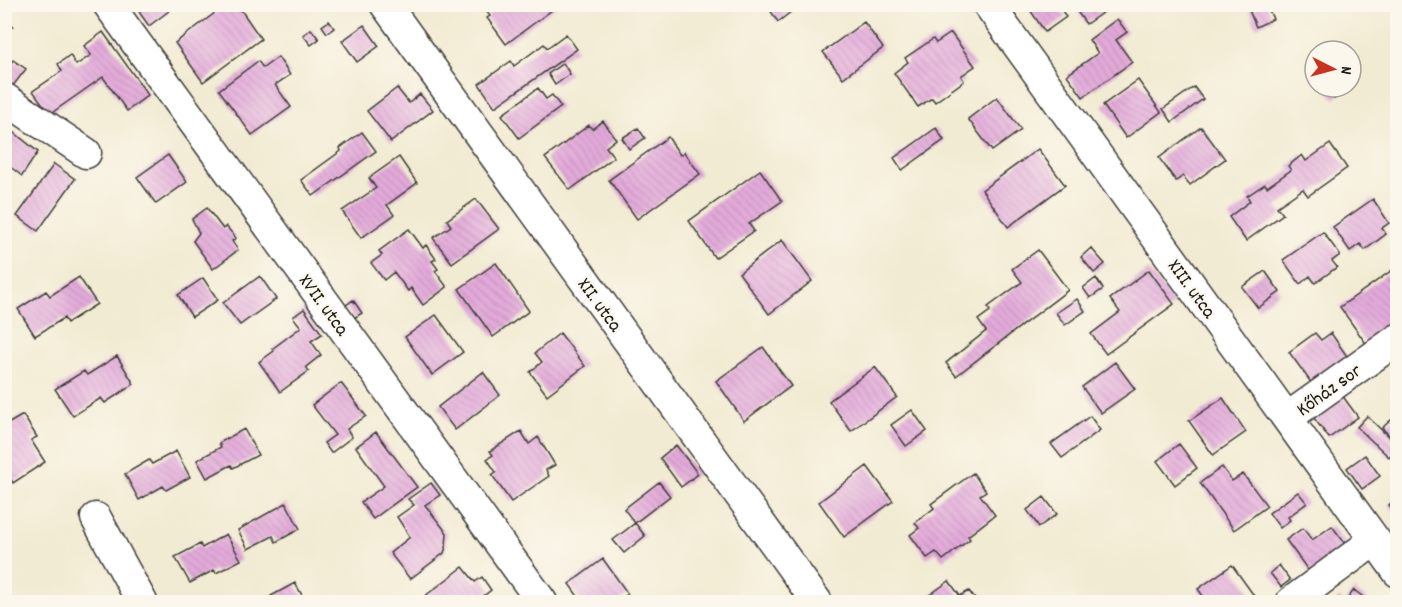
<svg xmlns="http://www.w3.org/2000/svg" width="1402" height="607" font-family="Dekko,sans-serif">
<style>
.building{fill:url(#building-back-hatch)}
.lines{fill:none;stroke-linecap:round;stroke-linejoin:round}
.minor-casing{stroke:#3c3b37;stroke-width:33}
.minor{stroke:#fff;stroke-width:30}
.labels{text-anchor:middle;stroke-width:4.5;stroke-linejoin:round;paint-order:stroke}
.street-label{font-size:20px;fill:#1c1c1c;stroke:#fbf7ec}
</style>
<defs>
<pattern id="building-back-hatch" width="6" height="6" patternUnits="userSpaceOnUse" patternTransform="scale(1.5)"><rect width="6" height="6" fill="#e3aada"/><path d="M-1 5l2 2M0 0l6 6M5-1l2 2" fill="none" stroke="#c292ba"/></pattern>
</defs>
<rect width="100%" height="100%" fill="#fbf7ec"/>
<filter id="ink" filterUnits="userSpaceOnUse"><feTurbulence type="fractalNoise" baseFrequency=".0167" numOctaves="2"/><feDisplacementMap in="SourceGraphic" scale="12" xChannelSelector="R" yChannelSelector="G"/><feConvolveMatrix kernelMatrix="1 2 1 2 8 2 1 2 1" color-interpolation-filters="sRGB"/></filter>
<filter id="wash" filterUnits="userSpaceOnUse"><feTurbulence type="fractalNoise" baseFrequency=".008" numOctaves="4" result="noise"/><feDisplacementMap in="SourceGraphic" scale="24" xChannelSelector="R" yChannelSelector="G"/><feGaussianBlur stdDeviation="1.35" result="paint"/><feColorMatrix in="noise" values="0 0 0 0 0 0 0 0 0 0 0 0 0 0 0 0 0 1.4 0 .05"/><feComposite in="paint" operator="in"/></filter>
<g filter="url(#wash)">
<rect width="100%" height="100%" fill="#f2ebd3"/>
<g id="blocks">
<!-- building -->
<path class="building" d="M150 4H178L149 26 139 12Z
M227 4H237L261 39 203 82 175 43Z
M481 4H560L506 44 487 18 490 16Z
M766 4H801L778 22Z
M1026 4H1058L1066 17 1045 32Z
M1083 4H1115L1086 24 1076 10Z
M1261 4H1266L1273 19 1256 27 1249 10Z
M7 18 13 26 4 32V20Z
M1117 19 1127 32 1116 40 1132 62 1083 97 1067 75 1098 53 1089 40Z
M329 21 334 28 327 33 322 26Z
M864 22 883 48 843 78 823 52Z
M364 25 379 46 357 62 342 41Z
M311 29 319 39 311 45 303 35Z
M103 32 148 95 127 111 103 77 50 114 33 91 62 71 58 64 70 55 76 65 91 55 84 46Z
M951 33 975 66 961 76 964 81 935 102 932 98 918 107 894 73 908 62 905 58 933 39 936 43Z
M566 34 577 49 495 107 479 84 511 61 514 66 544 44 547 48Z
M278 57 290 75 275 85 291 107 252 135 219 90 258 61 263 68Z
M13 60 26 69 12 87 4 81V72Z
M563 63 570 74 555 85 548 74Z
M1138 80 1161 112 1126 138 1103 105Z
M1194 87 1203 99 1172 122 1163 109Z
M1331 87H1341L1344 91 1334 99 1327 90Z
M397 88 409 103 420 94 433 110 391 142 367 111Z
M538 88 546 99 552 95 561 107 519 138 502 115Z
M997 97 1021 130 992 151 968 119Z
M603 121 616 139 606 147 614 157 570 190 545 158 589 125 592 129Z
M4 124 38 152 22 176 4 162Z
M1201 127 1225 159 1190 185 1183 176 1176 181 1159 158Z
M638 128 645 138 629 149 622 138Z
M936 128 944 140 902 170 894 158Z
M362 132 376 151 313 196 301 180 341 151 340 148Z
M668 137 680 155 684 152 700 174 637 219 609 180Z
M1330 144 1347 168 1308 196 1303 189 1277 207 1283 214 1246 241 1229 217 1250 201 1247 196 1265 184 1267 187 1291 170 1288 166 1302 155 1306 161Z
M1038 149 1065 185 1008 227 982 190Z
M168 155 187 182 156 204 137 177Z
M399 157 417 183 387 205 394 215 361 238 342 211 376 188 369 178Z
M54 164 75 179 38 231 17 216Z
M760 170 782 201 749 224 754 231 715 258 689 221Z
M476 199 499 229 452 263 433 238 451 226 447 220Z
M1373 199 1389 223 1382 228 1386 234 1365 250 1360 244 1350 251 1333 227Z
M207 208 223 229 226 226 236 238 232 241 238 250 213 269 193 241 199 233 192 219Z
M409 229 423 248 426 245 436 259 432 261 438 269 435 271 447 287 423 305 411 288 408 291 394 272 384 280 371 263 382 255 379 251Z
M1323 232 1340 255 1332 261 1337 267 1315 283 1310 276 1300 284 1283 260Z
M782 240 812 281 769 314 739 273Z
M1091 248 1105 264 1094 273 1081 257Z
M1038 250 1068 290 956 376 946 363 986 331 978 320 990 311 988 307 1022 282 1012 269Z
M496 263 529 311 493 337 459 289Z
M1398 266V323L1367 345 1340 307Z
M1149 270 1174 304 1106 354 1091 334 1120 312 1110 299Z
M1265 271 1280 292 1258 308 1242 287Z
M260 276 276 299 240 325 223 303Z
M79 277 97 304 67 323 64 318 35 336 18 309 46 291 50 296Z
M203 278 218 300 192 317 178 295Z
M1096 278 1103 289 1090 298 1083 288Z
M1077 299 1085 311 1065 325 1056 313Z
M353 300 362 313 354 318 345 306Z
M304 309 322 334 311 341 321 355 306 367 309 371 280 392 259 362 274 351 272 349 301 327 293 317Z
M436 315 463 352 432 375 405 337Z
M560 333 585 366 547 395 530 372 542 362 535 353Z
M1315 333 1321 340 1331 333 1351 362 1315 388 1289 352Z
M763 347 791 386 744 421 716 381Z
M117 356 134 384 105 403 101 398 73 416 55 389 84 371 87 375Z
M1115 362 1135 389 1101 413 1082 387Z
M875 367 897 397 851 431 829 401Z
M483 372 500 395 455 430 438 407Z
M341 383 366 416 347 429 352 437 331 453 324 443 335 435 312 405Z
M1339 391 1358 417 1329 438 1310 413Z
M1223 398 1246 432 1213 455 1189 421Z
M912 410 927 431 906 446 891 425Z
M23 415 37 437 31 440 45 462 13 483 4 469V426Z
M1090 416 1100 430 1062 458 1051 444Z
M1367 416 1398 446 1389 457 1357 427Z
M1391 420 1398 426V444L1382 428Z
M244 429 258 455 233 468 231 465 207 478 197 460 221 447 219 443Z
M521 431 529 444 538 437 555 465 546 470 549 476 511 502 492 475 496 472 487 459 493 455 490 451Z
M376 432 417 487 373 519 361 502 384 486 356 447Z
M1179 444 1197 468 1175 485 1157 461Z
M676 445 698 474 681 487 660 458Z
M176 451 190 477 166 490 163 486 139 500 125 474 149 460 152 464Z
M1365 455 1380 476 1362 489 1347 468Z
M867 466 893 501 844 537 819 502Z
M1222 467 1232 481 1243 474 1267 506 1234 530 1200 483Z
M973 473 986 491 980 495 995 515 968 536 970 539 943 560 936 552 927 558 910 535 919 528 915 523 934 508 931 504Z
M659 482 670 496 635 523 645 536 624 553 613 540 635 523 624 509Z
M431 483 440 495 425 505 447 533 446 547 444 553 410 579 390 553 410 537 397 517 414 505 408 499Z
M1298 492 1307 503 1288 517 1290 520 1280 528 1269 513Z
M1398 496V515L1389 505Z
M1044 497 1057 514 1039 527 1027 510Z
M286 503 300 529 276 542 273 536 248 549 238 530Z
M1332 526 1350 550 1313 577 1286 540 1303 528 1312 540Z
M226 534 241 560 216 573 214 570 190 583 175 557 200 544 202 548Z
M603 559 628 594 617 602H582L569 584Z
M1232 565 1255 597 1247 602H1207L1198 589Z
M1279 565 1290 580 1281 587 1270 573Z
M463 567 475 582 482 577 491 590 476 602H430L425 596Z
M949 581 960 596 969 591 977 602H920Z
M295 583 306 602H275L271 596Z
M1354 590 1370 602H1336L1339 598 1345 602Z"/>
</g>
</g>
<g filter="url(#ink)">
<use href="#blocks" fill-opacity="0" stroke="#3c3b37" stroke-width="1.5"/>
<g class="lines">
<defs>
<path id="minor" d="M108 4 542 602
M385 4 817 602
M988 4 1398 572
M4 98 86 153
M1287 418 1398 339
M96 518 142 602
M1291 602 1375 540"/>
</defs>
<!-- minor casing -->
<use href="#minor" class="minor-casing"/>
<!-- minor -->
<use href="#minor" class="minor"/>
</g>
</g>
<g class="labels">
<!-- street labels -->
<g class="street-label">
<text transform="translate(1193 288) rotate(54)" y="7">XIII. utca</text>
<text transform="translate(325 304) rotate(54)" y="7">XVII. utca</text>
<text transform="translate(601 304) rotate(54)" y="7">XII. utca</text>
<text transform="translate(1328 389) rotate(-36)" y="7">Kőház sor</text>
</g>
</g>
<!-- margin -->
<rect width="1402" height="607" fill="none" stroke="#fbf7ec" stroke-width="24"/>
<!-- north arrow -->
<g transform="translate(1333 69) rotate(96)"><circle r="28" fill="#fbf7ec" stroke="#a29f99" stroke-width="1.5"/>
<path d="M0-4.5L10 22L0 15L-10 22Z" fill="#c8321e"/>
<text y="-9" font-size="16" font-weight="bold" text-anchor="middle" fill="#1c1c1c">N</text>
</g>
</svg>
